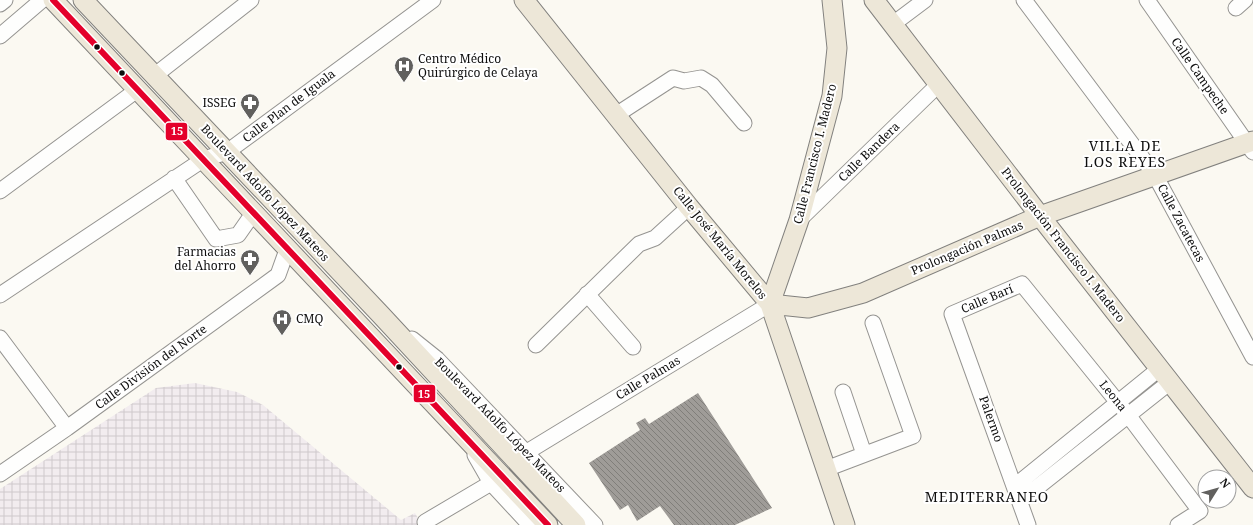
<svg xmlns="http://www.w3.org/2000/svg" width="1253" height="525" font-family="'Noto Serif',serif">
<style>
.industrial{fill:url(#industrial-grid)}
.building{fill:url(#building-back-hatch)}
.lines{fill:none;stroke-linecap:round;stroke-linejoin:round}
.minor-casing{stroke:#959491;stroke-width:17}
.major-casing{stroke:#82817e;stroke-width:21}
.minor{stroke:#fefefd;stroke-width:15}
.major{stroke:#ede7d8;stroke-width:19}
.bus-1-casing{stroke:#fff;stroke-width:9}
.bus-1{stroke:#e4002b;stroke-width:6}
.bus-dot{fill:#0e0e0e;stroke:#fff;stroke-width:1.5}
.labels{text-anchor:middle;stroke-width:4;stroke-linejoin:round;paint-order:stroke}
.poi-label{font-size:12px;fill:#0e0e0e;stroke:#fff;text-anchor:start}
.street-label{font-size:12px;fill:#0e0e0e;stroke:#fff}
.quarter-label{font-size:14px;letter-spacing:1px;fill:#0e0e0e;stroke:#fff}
.line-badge{stroke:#fff;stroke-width:1.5}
.badge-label{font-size:11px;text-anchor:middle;font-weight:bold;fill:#fff}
</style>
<defs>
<pattern id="industrial-grid" width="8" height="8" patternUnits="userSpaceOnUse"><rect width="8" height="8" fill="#f2ecef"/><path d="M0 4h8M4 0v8" fill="none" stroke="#cec9cc"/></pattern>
<pattern id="building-back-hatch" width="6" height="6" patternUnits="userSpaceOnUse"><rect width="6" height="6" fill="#9f9c98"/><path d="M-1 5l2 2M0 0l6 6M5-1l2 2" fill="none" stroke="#807e7a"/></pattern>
</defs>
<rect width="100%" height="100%" fill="#fbf9f2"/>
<!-- industrial -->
<path class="industrial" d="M195 383 237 392 263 405 401 520 415 513 422 525H0V489L156 388Z"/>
<!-- building -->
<path class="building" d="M698 393 772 508 735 525H674L660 506 637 521 628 505 620 510 589 463 640 430 636 423 645 418 649 424Z"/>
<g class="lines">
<defs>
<path id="minor" d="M1024 0 1155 175 1253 357
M1147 0 1253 152
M0 4 5 0
M1236 8 1245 0
M893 24 925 0
M0 36 42 0
M154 76 251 0
M616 115 673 78 684 81 701 78 712 85 744 123
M174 178 216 239 238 235 254 212
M0 191 137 90
M799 220 939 84
M587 294 633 347
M0 295 204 159 227 152 433 0
M0 338 67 428
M412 339 437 359 595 525
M536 345 639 244 655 238 689 207
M843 392 864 454
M527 452 770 304
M475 455 491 483 530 525
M826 469 913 436 873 323
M0 474 67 428 278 275 288 247
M1015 486 1159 369
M1020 501 1170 382
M425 522 491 483
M1028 525 952 314 1022 284 1128 415 1200 511 1178 525"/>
<path id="major" d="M53 0 548 525
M83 0 381 315 576 525
M524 0 689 207 770 304 845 525
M874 0 1040 216 1253 488
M770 304 808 308 863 293 1040 216 1253 141
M770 304 799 220 832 96 837 48 832 0"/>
</defs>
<!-- minor casing -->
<use href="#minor" class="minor-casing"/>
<!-- major casing -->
<use href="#major" class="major-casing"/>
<!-- minor -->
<use href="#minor" class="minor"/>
<!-- major -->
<use href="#major" class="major"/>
<defs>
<path id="bus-1" d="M53 0 548 525"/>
</defs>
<!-- bus-1 casing -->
<use href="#bus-1" class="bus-1-casing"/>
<!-- bus-1 -->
<use href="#bus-1" class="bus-1"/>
</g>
<!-- icons -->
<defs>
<symbol id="hospital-pin" viewBox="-11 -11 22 30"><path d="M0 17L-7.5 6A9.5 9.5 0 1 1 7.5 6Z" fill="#61605e" stroke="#fff"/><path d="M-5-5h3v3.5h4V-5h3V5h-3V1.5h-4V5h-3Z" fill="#fff"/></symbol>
<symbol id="pharmacy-pin" viewBox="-11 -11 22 30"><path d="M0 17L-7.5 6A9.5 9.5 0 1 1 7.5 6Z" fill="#61605e" stroke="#fff"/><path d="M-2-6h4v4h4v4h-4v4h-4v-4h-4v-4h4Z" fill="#fff"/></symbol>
</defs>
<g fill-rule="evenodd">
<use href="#hospital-pin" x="393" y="55" width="22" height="30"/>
<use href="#pharmacy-pin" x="239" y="92" width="22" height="30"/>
<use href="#pharmacy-pin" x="239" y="248" width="22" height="30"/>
<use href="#hospital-pin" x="271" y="308" width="22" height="30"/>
</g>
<!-- markers -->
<g class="bus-dot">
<circle cx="97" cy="47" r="3.5"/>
<circle cx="122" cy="73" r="3.5"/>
<circle cx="399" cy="367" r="3.5"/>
</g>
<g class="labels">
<!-- poi labels -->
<g class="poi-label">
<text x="418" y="63">Centro Médico<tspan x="418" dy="14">Quirúrgico de Celaya</tspan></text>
<text x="236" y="107" text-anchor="end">ISSEG</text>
<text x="236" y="256" text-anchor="end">Farmacias<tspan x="236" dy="14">del Ahorro</tspan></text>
<text x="296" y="323">CMQ</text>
</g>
<!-- street labels -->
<g class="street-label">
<text transform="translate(1200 76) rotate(55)" y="4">Calle Campeche</text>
<text transform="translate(289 106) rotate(-37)" y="4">Calle Plan de Iguala</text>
<text transform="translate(869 152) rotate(-44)" y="4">Calle Bandera</text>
<text transform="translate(815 154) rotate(-76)" y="4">Calle Francisco I. Madero</text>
<text transform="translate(265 193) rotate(47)" y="4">Boulevard Adolfo López Mateos</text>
<text transform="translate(1181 223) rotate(62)" y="4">Calle Zacatecas</text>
<text transform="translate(720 243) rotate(51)" y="4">Calle José María Morelos</text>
<text transform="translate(1063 245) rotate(52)" y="4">Prolongación Francisco I. Madero</text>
<text transform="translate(967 248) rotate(-23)" y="4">Prolongación Palmas</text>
<text transform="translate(987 299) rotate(-23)" y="4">Calle Barí</text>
<text transform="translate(151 367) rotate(-36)" y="4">Calle División del Norte</text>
<text transform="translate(648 378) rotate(-31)" y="4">Calle Palmas</text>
<text transform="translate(1113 396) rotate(51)" y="4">Leona</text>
<text transform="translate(991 419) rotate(70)" y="4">Palermo</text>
<text transform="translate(500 425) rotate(46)" y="4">Boulevard Adolfo López Mateos</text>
</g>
<!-- quarter labels -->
<g class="quarter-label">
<text x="1125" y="151">VILLA DE<tspan x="1125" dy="16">LOS REYES</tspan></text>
<text x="987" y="502">MEDITERRANEO</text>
</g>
</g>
<g class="line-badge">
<rect x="165" y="122" width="23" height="19" rx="4" fill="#e4002b"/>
<rect x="413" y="384" width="23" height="19" rx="4" fill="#e4002b"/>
</g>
<g class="badge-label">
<text x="177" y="135">15</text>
<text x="424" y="398">15</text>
</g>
<!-- north arrow -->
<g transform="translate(1217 489) rotate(53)"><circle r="19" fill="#ffffff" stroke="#9f9f9f"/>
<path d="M0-3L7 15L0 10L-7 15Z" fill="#61605e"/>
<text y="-6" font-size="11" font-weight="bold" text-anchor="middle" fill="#0e0e0e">N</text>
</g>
</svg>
